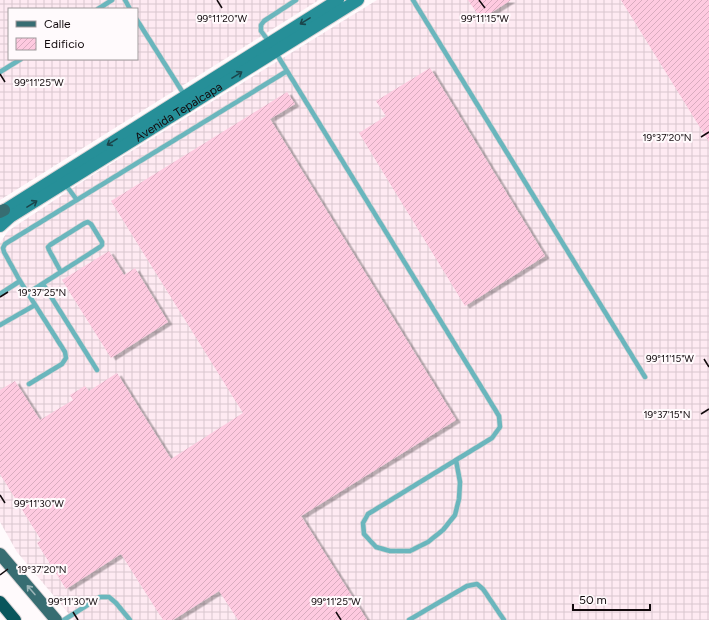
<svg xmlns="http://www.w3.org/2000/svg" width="709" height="620" font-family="Figtree,sans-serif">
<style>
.industrial{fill:url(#industrial-grid);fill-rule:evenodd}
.building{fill:url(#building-hatch);filter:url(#shadow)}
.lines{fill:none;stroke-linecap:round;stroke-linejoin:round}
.lane-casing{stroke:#d9d4d6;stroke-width:6}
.secondary-casing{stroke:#d9d4d6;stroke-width:14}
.primary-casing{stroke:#d9d4d6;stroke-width:14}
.highway-casing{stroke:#d9d4d6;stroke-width:14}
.lane{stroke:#6ab6bd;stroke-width:4.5}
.secondary{stroke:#268f98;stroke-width:12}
.primary{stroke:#376d72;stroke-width:12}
.highway{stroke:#09565c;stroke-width:12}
.oneway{stroke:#1b464c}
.oneway2{stroke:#9bb4b7}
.ticks{fill:none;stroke:#120a0d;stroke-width:1.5}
.labels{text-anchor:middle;stroke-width:4;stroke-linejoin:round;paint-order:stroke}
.street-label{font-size:12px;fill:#120a0d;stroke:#fffafc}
.ticks-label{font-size:10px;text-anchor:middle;fill:#120a0d;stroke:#fffafc;stroke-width:4;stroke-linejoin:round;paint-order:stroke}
</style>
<defs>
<pattern id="industrial-grid" width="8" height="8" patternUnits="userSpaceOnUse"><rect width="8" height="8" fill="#feeaf2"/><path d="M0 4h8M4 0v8" fill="none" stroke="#d9c7ce"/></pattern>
<pattern id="building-hatch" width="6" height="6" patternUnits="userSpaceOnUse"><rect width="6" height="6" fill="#fecae0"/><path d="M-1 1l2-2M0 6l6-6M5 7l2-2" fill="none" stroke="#d9acbf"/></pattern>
<filter id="shadow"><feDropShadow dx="4.5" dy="2.5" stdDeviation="0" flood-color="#0004"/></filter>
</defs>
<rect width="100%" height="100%" fill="#fffafc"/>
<!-- industrial -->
<path class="industrial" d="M0 0H319L0 200ZM9 9H137V59H9Z
M377 0H709V620H74L17 552 0 522V243L8 231 91 176Z"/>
<!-- building -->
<path class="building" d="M468 0H511L481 19Z
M621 0H709V142Z
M430 68 545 256 465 306 359 133 386 116 376 101Z
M287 92 295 104 270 119 456 420 301 516 367 620H238L219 591 173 620H163L121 554 66 589 37 543 41 540 0 474V390L15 381 40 420 73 400 70 395 85 386 89 391 117 373 171 459 243 413 111 201Z
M109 251 124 275 135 268 168 322 111 358 62 280Z"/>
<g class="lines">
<defs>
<path id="lane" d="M125 0 130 9
M413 0 645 377
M98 9 112 0
M137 20 185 96
M270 43 261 31V25L264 21 296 0
M276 53 499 416 500 427 492 438 456 460 368 514 363 523 364 534 376 547 390 551H410L428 542 443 530 455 515 459 499 460 482 456 460
M0 72 21 59
M65 184 77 200
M43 284 97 370
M28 293 100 247 102 245V242L91 224 88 222 85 223 50 245 48 247 49 250 61 272
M0 294 20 281
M0 325 35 305
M29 384 62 364 66 358 65 352 20 281 4 252 3 248 5 244 287 71
M64 620 100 597H109L116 603 130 620
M409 620 467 586 477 584 483 589 504 620"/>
<g id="secondary">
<path d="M0 213 338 0"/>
<path id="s1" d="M0 226 10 217 358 0"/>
</g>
<path id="primary" d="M0 212 4 210
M0 554 56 620"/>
<path id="highway" d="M0 602 15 620"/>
</defs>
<!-- lane casing -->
<use href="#lane" class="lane-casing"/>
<!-- secondary casing -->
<use href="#secondary" class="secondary-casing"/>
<!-- primary casing -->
<use href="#primary" class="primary-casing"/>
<!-- highway casing -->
<use href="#highway" class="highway-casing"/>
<!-- lane -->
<use href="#lane" class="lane"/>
<!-- secondary -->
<use href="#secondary" class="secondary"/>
<!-- primary -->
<use href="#primary" class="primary"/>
<!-- highway -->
<use href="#highway" class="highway"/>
</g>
<!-- one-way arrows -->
<defs><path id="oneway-shaft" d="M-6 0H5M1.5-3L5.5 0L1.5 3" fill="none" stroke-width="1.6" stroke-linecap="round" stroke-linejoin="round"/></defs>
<g class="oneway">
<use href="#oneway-shaft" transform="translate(305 21) rotate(148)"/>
<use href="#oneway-shaft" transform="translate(237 75) rotate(-32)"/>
<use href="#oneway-shaft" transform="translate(112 142) rotate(148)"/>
<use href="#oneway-shaft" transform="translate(32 204) rotate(-32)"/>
</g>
<use class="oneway2" href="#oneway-shaft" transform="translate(31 590) rotate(-131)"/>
<!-- ticks -->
<path class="ticks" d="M217 0 222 8M479 0 485 8M0 74 5 82M701 137 709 132M0 297 8 292M704 359 709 367M701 414 709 409M0 495 5 503M0 575 8 569M73 612 78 620M336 612 341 620"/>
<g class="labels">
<!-- street labels -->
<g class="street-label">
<text dy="4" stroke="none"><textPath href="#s1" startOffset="212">Avenida Tepalcapa</textPath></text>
</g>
</g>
<g class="ticks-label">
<text x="222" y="22">99°11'20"W</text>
<text x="485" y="22">99°11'15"W</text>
<text x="39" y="86">99°11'25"W</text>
<text x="667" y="141">19°37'20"N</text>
<text x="42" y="296">19°37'25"N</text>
<text x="670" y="362">99°11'15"W</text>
<text x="667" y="418">19°37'15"N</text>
<text x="39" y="507">99°11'30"W</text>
<text x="42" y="573">19°37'20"N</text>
<text x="73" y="605">99°11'30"W</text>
<text x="336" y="605">99°11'25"W</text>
</g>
<!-- legend -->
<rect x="8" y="8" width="130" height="52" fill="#fffafc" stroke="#a09a9c"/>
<rect x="16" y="21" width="20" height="6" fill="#376d72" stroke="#a09a9c"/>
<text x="44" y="28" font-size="12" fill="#120a0d">Calle</text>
<rect x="16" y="38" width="20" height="12" fill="url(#building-hatch)" stroke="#a09a9c"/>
<text x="44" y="48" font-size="12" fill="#120a0d">Edificio</text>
<!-- scale -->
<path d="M573 604v6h77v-6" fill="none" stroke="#120a0d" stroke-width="2"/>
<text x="579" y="604" font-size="12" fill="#120a0d" stroke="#fffafc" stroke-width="3" paint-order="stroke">50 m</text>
</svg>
